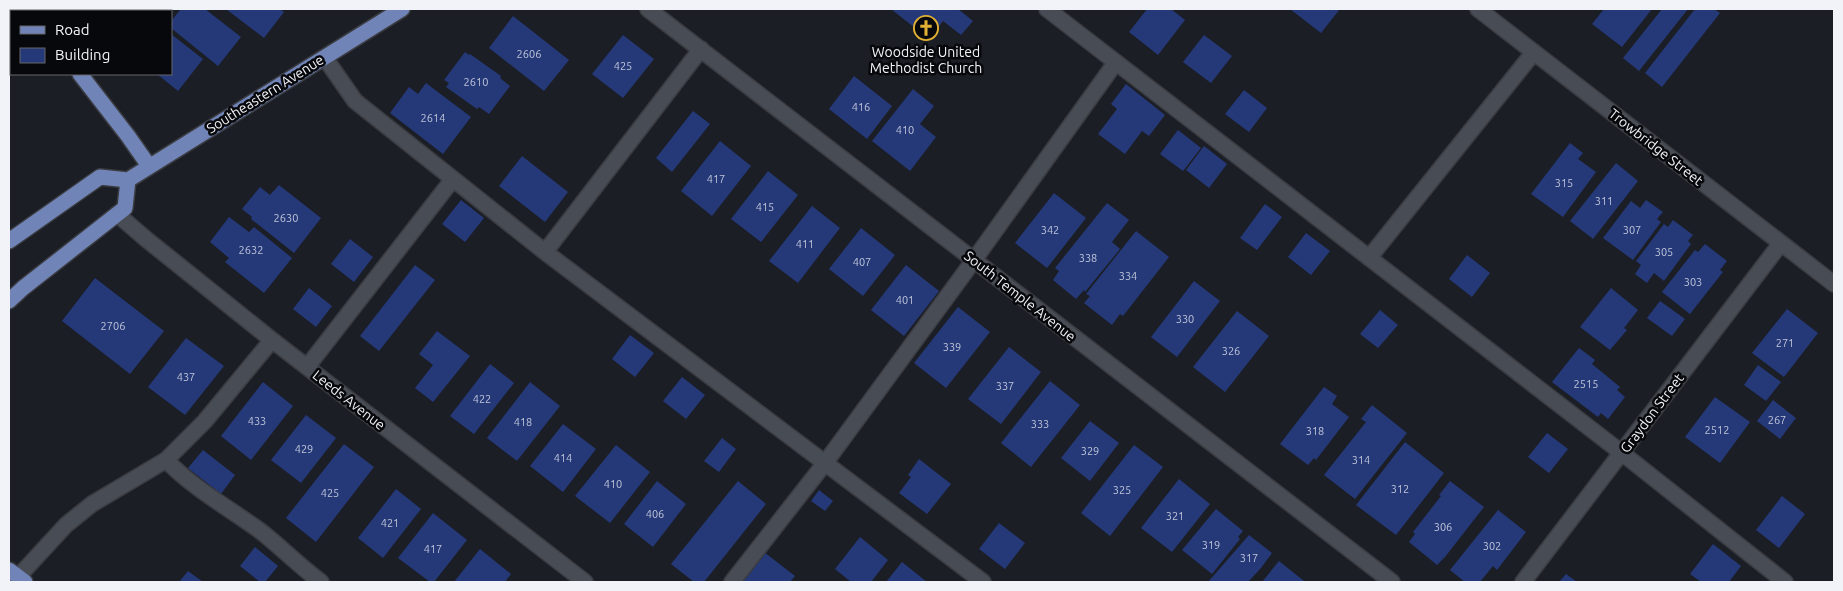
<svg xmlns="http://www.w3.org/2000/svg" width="1843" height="591" font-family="Ubuntu,sans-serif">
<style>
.building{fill:#253979}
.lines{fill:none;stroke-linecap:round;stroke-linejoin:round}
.minor-casing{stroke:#3a3c41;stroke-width:18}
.major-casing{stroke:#3a3c41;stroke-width:18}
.minor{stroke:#484c54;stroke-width:15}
.major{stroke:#7184b8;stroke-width:15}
.labels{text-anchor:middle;stroke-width:5;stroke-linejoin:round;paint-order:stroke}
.number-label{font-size:11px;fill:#bec4d8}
.poi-label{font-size:14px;fill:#f1f3f8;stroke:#07080b}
.street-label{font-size:14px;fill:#f1f3f8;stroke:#07080b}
</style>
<rect width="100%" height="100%" fill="#1b1e25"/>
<!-- building -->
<path class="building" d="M181 9H205L241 37 218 66 171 28V21Z
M226 9H280L284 12 264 38Z
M891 9H958L973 21 961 35 943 21 929 39Z
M1147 9H1171L1185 20 1158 55 1129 32Z
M1290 9H1340L1321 33Z
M1604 9H1652L1622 47 1592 24Z
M1662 9H1688L1639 71 1623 58Z
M1695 9H1714L1720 13 1662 87 1645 73Z
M513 16 569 60 544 91 489 48Z
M171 34 203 59 178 91 157 74H171Z
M623 35 654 59 623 98 592 74Z
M1204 35 1232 56 1211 83 1183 62Z
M465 52 469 55 470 54 501 76 500 78 510 86 489 114 479 107 477 109 446 87 449 83 444 80Z
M854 76 892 106 867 139 829 109Z
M426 83 471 117 443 154 390 113 409 87 418 94Z
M1126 84 1165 115 1149 136 1142 131 1125 154 1098 134 1117 109 1111 104Z
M913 89 934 106 920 124 936 137 910 171 872 141Z
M1244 90 1267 108 1249 132 1225 114Z
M693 111 710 124 672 172 656 158Z
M1178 130 1201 148 1183 171 1160 154Z
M720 141 751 166 712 216 681 191Z
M1570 143 1583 153 1578 159 1596 172 1563 217 1531 194Z
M1204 146 1227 164 1209 188 1186 170Z
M522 156 568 192 545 222 499 186Z
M1616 163 1638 181 1593 239 1570 221Z
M768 171 798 195 761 242 731 219Z
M279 185 321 218 294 253 251 219 252 217 242 209 260 187 270 195Z
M1054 193 1086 218 1047 268 1015 243Z
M461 200 484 218 465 242 442 224Z
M1646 200 1663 212 1657 219 1661 222 1633 260 1603 238 1631 201 1640 208Z
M1107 203 1129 220 1112 242 1120 249 1085 292 1084 290 1076 299 1053 280 1059 271 1055 268Z
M1265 204 1282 217 1257 250 1240 238Z
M812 206 840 228 798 283 769 261Z
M229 217 249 232 254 227 292 258 264 293 225 262 229 258 210 242Z
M1673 220 1693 235 1688 241 1691 244 1664 281 1654 273 1647 283 1635 274 1641 265 1636 261 1664 224 1668 227Z
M861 228 895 255 863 296 829 269Z
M1136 231 1169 257 1123 316 1120 314 1112 325 1084 303 1090 296 1086 294Z
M1306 233 1330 251 1311 275 1288 257Z
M350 239 373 257 354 282 331 264Z
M1705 244 1727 261 1720 270 1723 272 1690 314 1662 292 1695 250 1698 252Z
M1467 255 1490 273 1472 297 1449 279Z
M415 265 435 280 379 351 360 336Z
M906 265 939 291 904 336 871 310Z
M95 278 164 331 130 374 62 321Z
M1194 281 1220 301 1177 357 1151 337Z
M309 288 332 306 316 327 293 309Z
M1611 288 1638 310 1624 328 1627 330 1610 350 1580 327Z
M1660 301 1685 319 1672 336 1647 318Z
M958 307 990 332 946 388 914 363Z
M1787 309 1818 333 1784 377 1752 353Z
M1380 310 1398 325 1378 348 1360 334Z
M1237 311 1269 336 1225 392 1193 367Z
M437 331 470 356 433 402 415 388 433 365 419 354Z
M630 335 654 353 635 377 612 359Z
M186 338 224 366 185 415 148 387Z
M1009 347 1041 372 1001 424 968 399Z
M1579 348 1595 360 1592 364 1620 387 1617 390 1625 397 1608 419 1601 413 1598 417 1552 382Z
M490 364 514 383 474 434 450 416Z
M1758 365 1781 382 1766 401 1744 385Z
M682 377 705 395 686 419 663 401Z
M1050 381 1080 405 1031 467 1001 443Z
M263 382 293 406 251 460 221 436Z
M530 382 560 406 517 461 487 438Z
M1324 387 1337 396 1332 404 1349 417 1316 460 1314 458 1308 465 1280 444Z
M1715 397 1750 422 1720 463 1685 437Z
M1773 400 1796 418 1780 439 1757 421Z
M1372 405 1407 433 1355 499 1324 475 1366 422 1361 419Z
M306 415 336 438 301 483 271 460Z
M1090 421 1119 443 1090 481 1061 458Z
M563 424 596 449 563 492 530 466Z
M1547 433 1568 449 1549 473 1528 457Z
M722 438 736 449 719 472 704 461Z
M1405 442 1444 473 1396 535 1356 505Z
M344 444 374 467 316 542 286 518Z
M616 445 650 472 610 523 575 496Z
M1134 445 1163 467 1110 536 1081 513Z
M203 450 235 475 221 494 188 468Z
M919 459 951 484 927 514 899 493 911 477 908 475Z
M1179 479 1210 504 1172 552 1141 528Z
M657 481 686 504 653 547 624 524Z
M738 481 766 504 704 582H694L671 564Z
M1450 481 1484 507 1445 557 1437 565 1409 542 1415 534 1413 532 1441 496 1439 495Z
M396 489 421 509 383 558 358 538Z
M819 490 833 501 825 511 811 501Z
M1782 496 1805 514 1779 548 1756 530Z
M1216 509 1243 531 1238 537 1240 539 1212 574 1182 550Z
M1498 510 1526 532 1497 570 1493 566 1480 582H1465L1450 570Z
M433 513 467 540 434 582H430L398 558Z
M999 523 1025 543 1005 569 979 549Z
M1249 535 1272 553 1261 568 1248 582H1208Z
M860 537 888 560 871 582H851L835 569Z
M1713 544 1741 566 1729 582H1701L1690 574Z
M255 547 278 566 265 582H260L240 566Z
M480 549 511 574 505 582H454Z
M764 552 795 576 790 582H740Z
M1279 561 1304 581 1303 582H1262Z
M902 562 927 582H886Z
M188 571 203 582H179Z
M1566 574 1577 582H1559Z"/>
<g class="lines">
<defs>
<path id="minor" d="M648 9 1392 582
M1047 9 1622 453 1785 582
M1478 9 1834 284
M325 58 355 101 545 252 983 582
M117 214 146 239 272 340 585 582
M545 252 701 49
M1369 258 1534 52
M307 367 453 179
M166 460C193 488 227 507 259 530 280 546 299 566 321 582
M18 577 66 525 92 504 166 460 205 421 272 340
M732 582 825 463 974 260 1116 62
M1523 582 1781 243"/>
<path id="major" d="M29 9 31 11
M80 74 128 136 149 166
M9 241 100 177 128 180 402 9
M9 301 23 288 125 208 128 180
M9 570 25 582"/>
</defs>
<!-- minor casing -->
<use href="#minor" class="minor-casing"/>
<!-- major casing -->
<use href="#major" class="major-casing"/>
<!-- minor -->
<use href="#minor" class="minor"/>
<!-- major -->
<use href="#major" class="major"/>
</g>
<!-- icons -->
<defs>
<symbol id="church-ring" viewBox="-11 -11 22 22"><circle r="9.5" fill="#07080b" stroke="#e0b034" stroke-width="1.5"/><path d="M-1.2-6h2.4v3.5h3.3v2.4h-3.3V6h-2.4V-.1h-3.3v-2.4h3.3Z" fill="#e0b034"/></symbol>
</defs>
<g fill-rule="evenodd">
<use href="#church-ring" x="912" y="14" width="28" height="28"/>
</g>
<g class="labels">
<!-- number labels -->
<g class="number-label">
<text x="529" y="58">2606</text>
<text x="623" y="70">425</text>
<text x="476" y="86">2610</text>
<text x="861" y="111">416</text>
<text x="433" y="122">2614</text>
<text x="905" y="134">410</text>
<text x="716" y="183">417</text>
<text x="1564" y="187">315</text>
<text x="1604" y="205">311</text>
<text x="765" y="211">415</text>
<text x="286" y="222">2630</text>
<text x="1050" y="234">342</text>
<text x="1632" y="234">307</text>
<text x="805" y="248">411</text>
<text x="251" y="254">2632</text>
<text x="1664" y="256">305</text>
<text x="1088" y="262">338</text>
<text x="862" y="266">407</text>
<text x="1128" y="280">334</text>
<text x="1693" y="286">303</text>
<text x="905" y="304">401</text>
<text x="1185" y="323">330</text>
<text x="113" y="330">2706</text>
<text x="1785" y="347">271</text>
<text x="952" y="351">339</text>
<text x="1231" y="355">326</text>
<text x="186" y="381">437</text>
<text x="1586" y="388">2515</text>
<text x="1005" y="390">337</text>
<text x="482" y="403">422</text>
<text x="1777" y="424">267</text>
<text x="257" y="425">433</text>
<text x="523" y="426">418</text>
<text x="1040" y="428">333</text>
<text x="1717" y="434">2512</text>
<text x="1315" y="435">318</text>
<text x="304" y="453">429</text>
<text x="1090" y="455">329</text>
<text x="563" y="462">414</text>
<text x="1361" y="464">314</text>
<text x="613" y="488">410</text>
<text x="1400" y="493">312</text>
<text x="1122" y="494">325</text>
<text x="330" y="497">425</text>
<text x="655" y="518">406</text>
<text x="1175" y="520">321</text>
<text x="390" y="527">421</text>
<text x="1443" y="531">306</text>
<text x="1211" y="549">319</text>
<text x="1492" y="550">302</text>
<text x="433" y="553">417</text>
<text x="1249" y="562">317</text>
</g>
<!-- poi labels -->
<g class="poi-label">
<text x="926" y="57">Woodside United<tspan x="926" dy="16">Methodist Church</tspan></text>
</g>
<!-- street labels -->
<g class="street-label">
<text transform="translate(265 94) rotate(-32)" y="5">Southeastern Avenue</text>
<text transform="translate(1656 147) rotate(38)" y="5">Trowbridge Street</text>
<text transform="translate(1020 296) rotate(38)" y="5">South Temple Avenue</text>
<text transform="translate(349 400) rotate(38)" y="5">Leeds Avenue</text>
<text transform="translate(1652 413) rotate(-53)" y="5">Graydon Street</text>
</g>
</g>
<!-- border -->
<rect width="1843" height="591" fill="none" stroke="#f1f3f8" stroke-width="20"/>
<!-- legend -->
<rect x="10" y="10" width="162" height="65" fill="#07080b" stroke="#65666a"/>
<rect x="20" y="26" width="25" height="8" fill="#7184b8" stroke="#65666a"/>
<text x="55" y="35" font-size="15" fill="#f1f3f8">Road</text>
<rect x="20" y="48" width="25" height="15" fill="#253979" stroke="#65666a"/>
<text x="55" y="60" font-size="15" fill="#f1f3f8">Building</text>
</svg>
